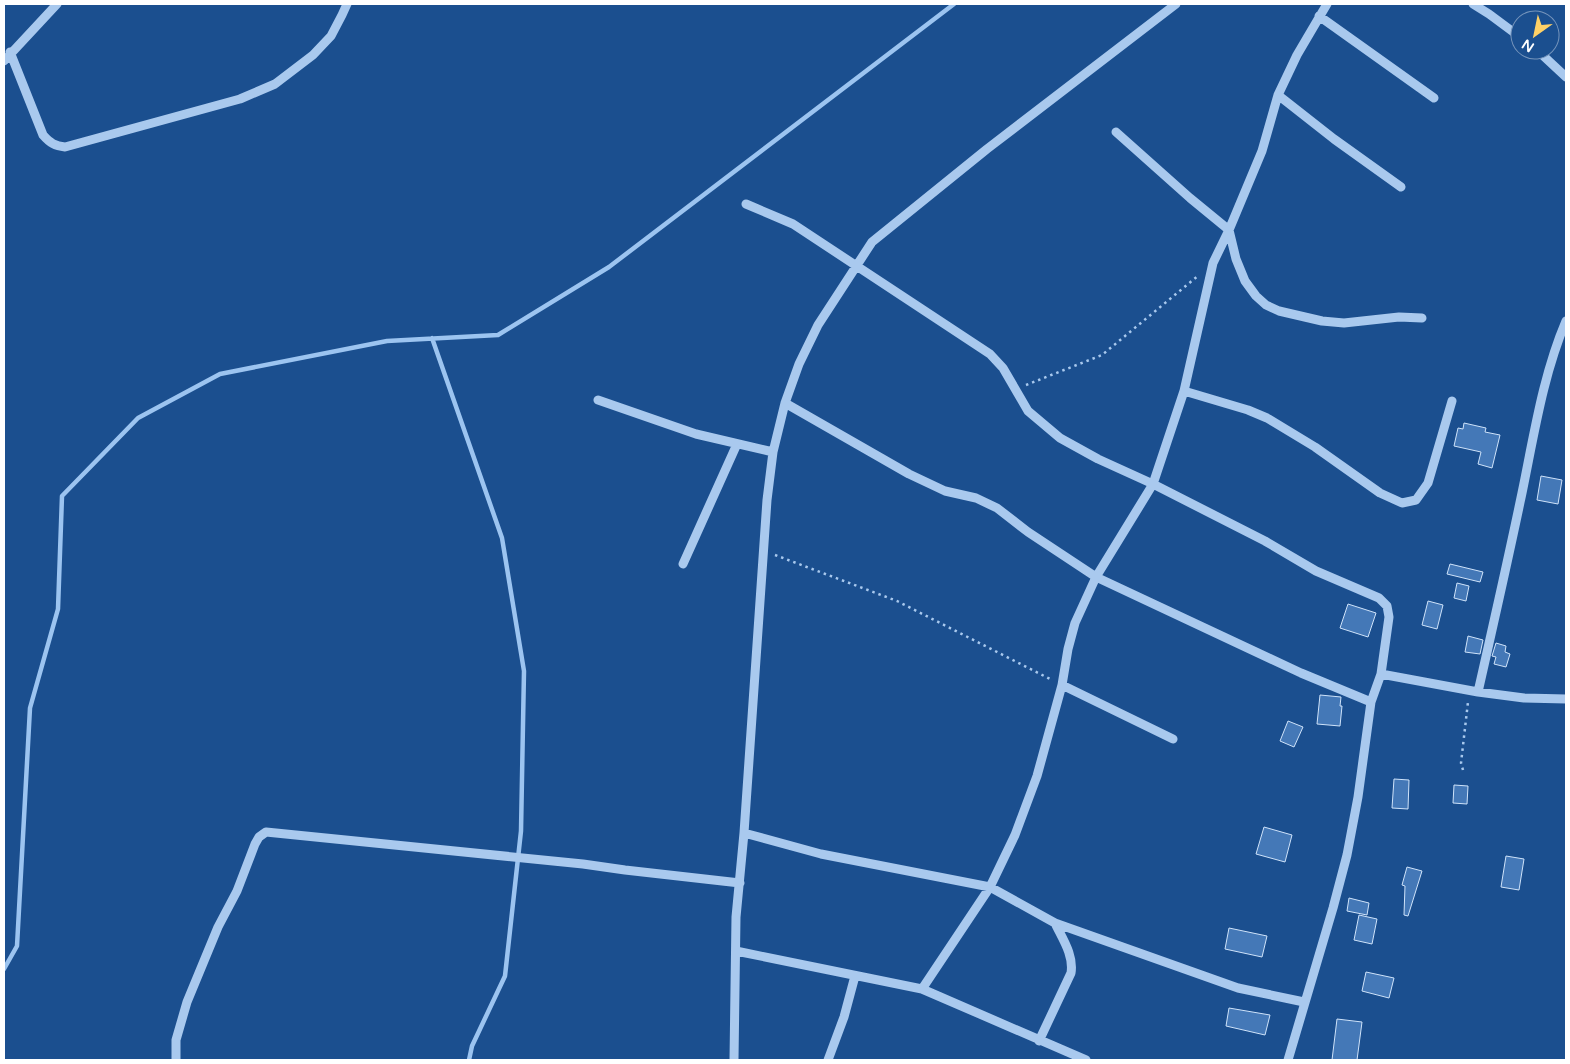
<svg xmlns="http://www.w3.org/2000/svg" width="1570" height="1064" font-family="'Varela Round',sans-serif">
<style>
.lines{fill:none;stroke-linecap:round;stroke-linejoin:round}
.stream{stroke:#9cc4f0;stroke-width:4.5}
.building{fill:#4478b7;stroke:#cfe3fa}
.path{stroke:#a9c9ee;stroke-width:2.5;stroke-dasharray:2.5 4;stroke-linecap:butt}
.minor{stroke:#a9c9ee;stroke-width:9}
</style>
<rect width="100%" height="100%" fill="#1b4f8f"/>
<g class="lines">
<!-- stream -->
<path class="stream" d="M432 338 502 538 524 671 521 831 505 976 472 1046 469 1060
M4 969 17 946 30 708 58 609 62 496 138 418 220 374 387 341 498 335 609 267 954 4"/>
</g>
<!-- building -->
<path class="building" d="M1464 423 1486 428 1485 432 1500 435 1492 468 1478 464 1481 452 1454 446 1458 428 1463 429Z
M1541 476 1562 480 1558 504 1537 500Z
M1450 564 1483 572 1480 582 1447 574Z
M1457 583 1469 586 1466 601 1454 598Z
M1428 601 1443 605 1437 629 1422 625Z
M1348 604 1376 613 1368 637 1340 628Z
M1468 636 1483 640 1480 654 1465 652Z
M1496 643 1506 646 1505 652 1510 654 1506 667 1494 664 1496 657 1492 656Z
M1320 695 1341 697 1340 706H1342L1340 726 1317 724Z
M1288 721 1303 727 1294 747 1280 741Z
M1394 779 1409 780 1408 809 1392 808Z
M1454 785 1468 786 1467 804 1453 803Z
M1264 827 1292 835 1285 862 1256 854Z
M1506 856 1524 859 1519 890 1501 887Z
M1407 867 1422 871 1408 916 1404 915 1405 886 1402 885Z
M1349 898 1369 903 1367 915 1347 911Z
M1359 915 1377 919 1372 944 1354 940Z
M1229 928 1267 936 1262 957 1225 949Z
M1366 972 1394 978 1389 998 1362 991Z
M1229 1008 1270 1015 1265 1035 1226 1026Z
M1337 1019 1362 1022 1357 1060H1332Z"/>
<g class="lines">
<!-- path -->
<path class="path" d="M1026 385 1102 355 1199 275
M775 555 897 601 1052 680
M1463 770 1461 763 1468 702"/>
<!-- minor -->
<path class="minor" d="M1473 4 1489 14 1520 37
M1319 16 1434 98
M1537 50 1566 77
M10 52 43 135C50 143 55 146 65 147L240 99 275 84 313 55 331 36 342 15 347 4
M4 61 57 4
M1278 95 1334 139 1401 187
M1116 132 1190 198 1229 230 1236 259 1245 281 1256 296 1266 305 1279 311 1322 321 1344 323 1399 317 1422 318
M746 204 793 224 990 354 1003 368 1028 411 1060 438 1098 459 1153 484 1265 541 1316 571 1379 598 1387 606 1389 617 1381 674 1371 702 1358 797 1347 855 1333 908 1288 1060
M1184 391 1248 410 1267 418 1315 447 1380 493 1402 503 1416 500 1428 483 1452 401
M598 400 696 434 773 452
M785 403 909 474 945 491 976 498 997 508 1028 532 1096 577 1301 673 1371 702
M683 564 737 444
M1381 674 1478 692 1524 698 1566 699
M1062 685 1173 739
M1478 692C1493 626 1508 560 1522 493 1534 435 1543 375 1566 321
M744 833 821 854 990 887 1055 923 1238 988 1304 1002
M736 951 922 989 1086 1060
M922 989 990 887 1015 835 1037 776 1062 685 1068 649 1075 623 1096 577 1153 484 1184 391 1213 263 1229 230 1262 151 1278 95 1297 55 1327 4
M1039 1041 1071 973C1074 955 1062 938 1055 923
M176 1060V1040L187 1002 218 927 237 891 255 844 259 837 266 832 583 864 625 870 740 883
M734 1060 736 917 744 833 767 500 773 452 785 403 799 364 818 325 872 242 987 149 1176 4
M828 1060 844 1017 855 976"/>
</g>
<!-- border -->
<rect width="1570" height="1064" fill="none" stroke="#ffffff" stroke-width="10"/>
<!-- north arrow -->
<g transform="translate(1535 35) rotate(213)"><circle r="24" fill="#1b4f8f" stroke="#7695bc"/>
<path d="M0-4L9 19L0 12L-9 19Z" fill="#ffd166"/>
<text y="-8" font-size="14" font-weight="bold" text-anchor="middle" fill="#ffffff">N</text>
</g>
</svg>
